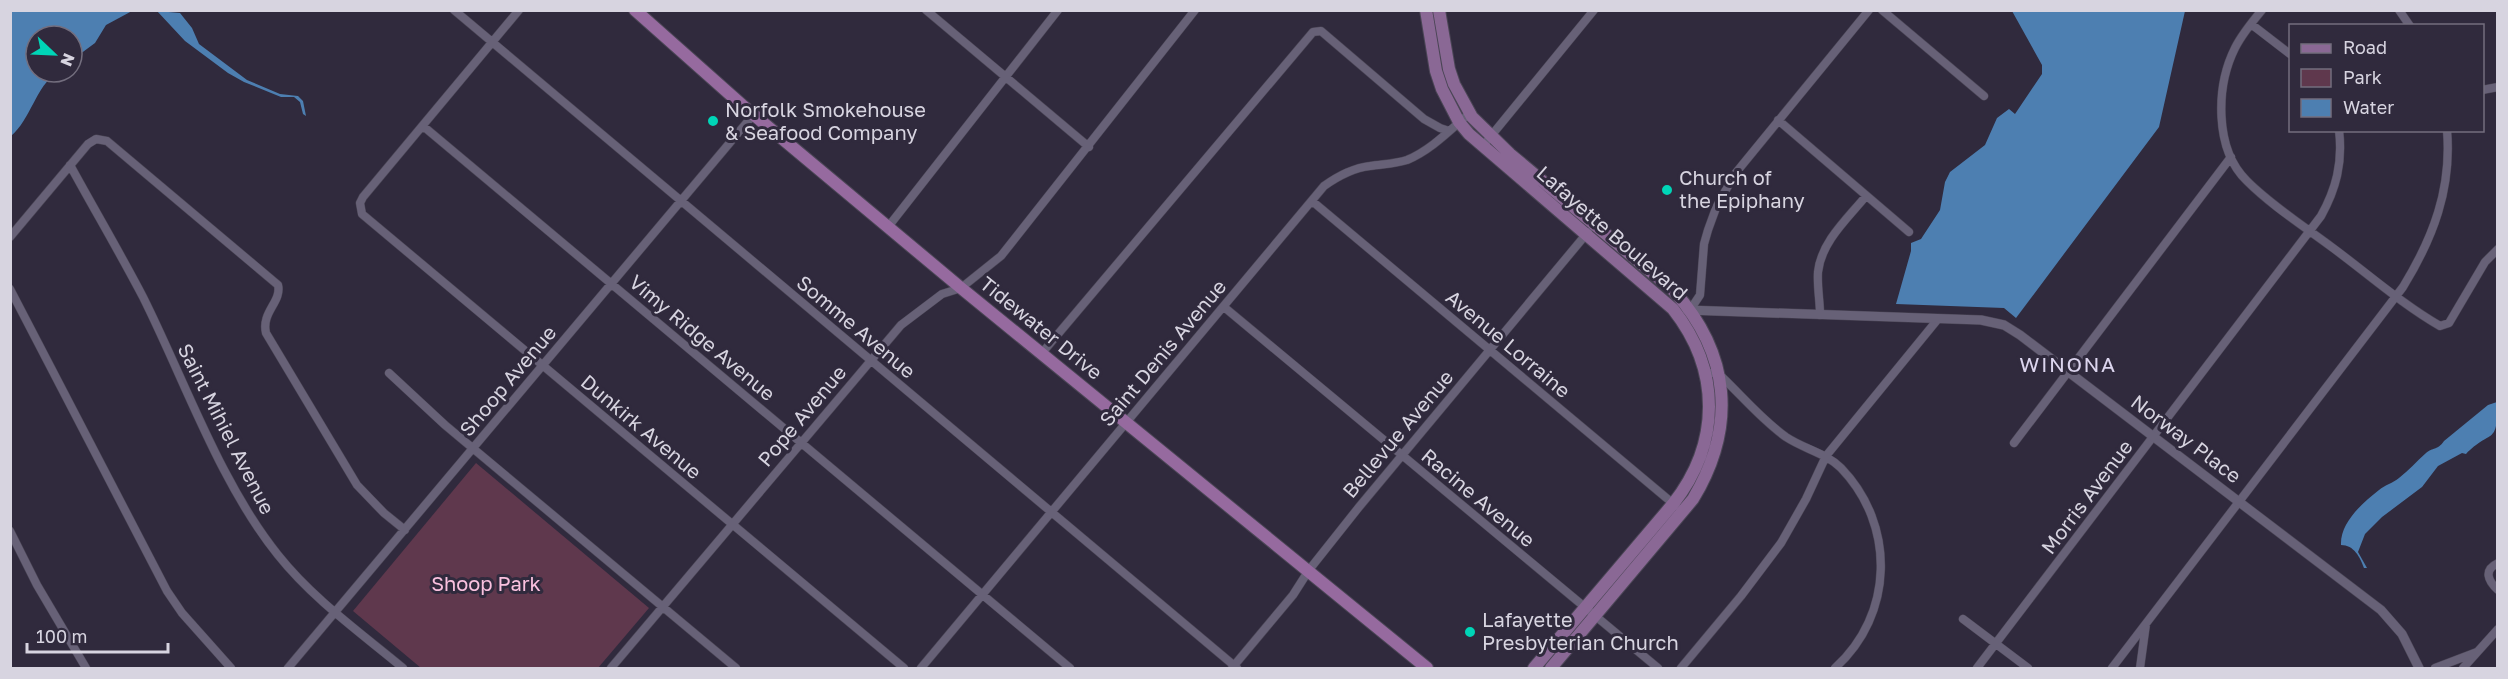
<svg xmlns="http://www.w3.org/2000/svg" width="2508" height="679" font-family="'Golos Text',sans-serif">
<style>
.green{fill:#5f384d}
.water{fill:#4d7fb1}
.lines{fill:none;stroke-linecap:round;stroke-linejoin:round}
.minor-casing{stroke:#4a4555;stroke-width:9}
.tertiary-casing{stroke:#4a4555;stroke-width:10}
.primary-casing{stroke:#4a4555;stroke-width:14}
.trunk-casing{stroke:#4a4555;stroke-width:14}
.minor{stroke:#676177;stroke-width:8}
.tertiary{stroke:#676177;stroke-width:9}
.primary{stroke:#8a6895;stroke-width:12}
.trunk{stroke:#966a9f;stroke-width:12}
.poi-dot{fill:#00d5b7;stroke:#302a3d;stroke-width:2}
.labels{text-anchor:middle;stroke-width:6;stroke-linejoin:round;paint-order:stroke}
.poi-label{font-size:20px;fill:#d7d4e0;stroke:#302a3d;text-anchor:start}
.street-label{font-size:20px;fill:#d7d4e0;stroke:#302a3d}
.park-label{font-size:20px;fill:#fac1df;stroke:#302a3d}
.neighbourhood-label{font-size:21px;letter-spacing:1.5px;fill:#dcd5ee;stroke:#302a3d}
</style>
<rect width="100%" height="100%" fill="#302a3d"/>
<!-- green -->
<path class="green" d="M476 463 649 608 598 668H421L353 611Z"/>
<!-- water -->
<path class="water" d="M11 10 132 11 106 25 95 43 72 60V36H36V72H57C35 88 31 119 11 136Z
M157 11 180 13 192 28 199 44 247 80 280 94 298 96 303 101 306 116 303 114 300 102 294 97H281L244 82 228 73 185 41Z
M2012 11H2185L2159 127 2016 318 2004 308 1896 304 1911 251V243L1921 239 1940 210 1945 182 1950 172 1985 145 1997 118 2009 109 2015 114 2042 74V65Z
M2497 402C2498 447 2491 428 2466 454L2462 453 2438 466 2422 487 2382 517 2365 534 2358 552 2367 568H2364C2360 557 2354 545 2341 545 2340 523 2362 503 2379 490 2385 485 2393 483 2399 478 2409 470 2416 462 2426 453 2433 447 2437 451 2444 441L2488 405Z"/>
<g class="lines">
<defs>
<path id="minor" d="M454 10 1237 668
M519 10 363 197 360 203 362 214 904 668
M926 10 1089 147
M1882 10 1984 96
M2262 10C2252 22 2242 34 2235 48 2216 86 2214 149 2247 181 2272 206 2305 227 2333 248 2368 274 2402 304 2440 326L2449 323 2485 262 2498 249
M2399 10 2410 26
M2251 24 2290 54
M2482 90 2498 87
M1778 120 1909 232
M423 126 1070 668
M1482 147 1594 10
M70 165C94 209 120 253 143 297 185 381 220 483 278 555 313 599 361 633 403 668
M1312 201 1676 506
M888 227 1058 10
M10 237 88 144 96 139 107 141 278 285C282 302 261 312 266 333L357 485 384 513 405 530
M10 289 167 591 182 613 231 668
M1224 307 1658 668
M1690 310 1700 295 1704 244 1708 230 1716 208 1734 175 1869 10
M1820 315C1820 301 1817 286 1818 272 1821 242 1848 218 1866 196
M1042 353 1313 32 1321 31 1424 119 1440 128 1449 131
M389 373 445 425 736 668
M1705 373H1716L1722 377C1743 397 1762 420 1786 437 1804 449 1826 453 1841 468 1896 525 1894 615 1835 668
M2014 443 2231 157
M10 531 37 585 86 668
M2498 563C2483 570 2488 581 2498 590
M1963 619 2028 668
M288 668 754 114
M611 668 901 325 942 294 961 288 1001 256 1195 10
M921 668 1324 186C1338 176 1353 168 1370 166 1383 164 1395 164 1407 160 1431 150 1450 130 1470 113
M1232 668 1293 595 1309 570 1359 507 1588 232
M1681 668 1741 596 1781 543 1806 499 1826 456 1938 319
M1977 668 2321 216C2336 189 2343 163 2339 130
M2112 668 2403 287C2433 238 2452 189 2447 130
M2140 668 2146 624
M2435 668 2477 652
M2463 668 2498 629"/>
<path id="tertiary" d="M1687 310 1981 320 2004 325 2020 335 2381 610 2402 634 2419 668"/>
<path id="primary" d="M1426 10 1436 71 1442 89 1459 122 1469 134 1673 309C1721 370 1721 443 1673 504L1534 668
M1439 10 1449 69 1454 84 1472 117 1510 154 1674 291C1730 354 1737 426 1693 499L1551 668"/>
<path id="trunk" d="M635 10 742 105 961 288 1427 668"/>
</defs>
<!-- minor casing -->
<use href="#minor" class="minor-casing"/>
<!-- tertiary casing -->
<use href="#tertiary" class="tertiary-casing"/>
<!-- primary casing -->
<use href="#primary" class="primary-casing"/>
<!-- trunk casing -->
<use href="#trunk" class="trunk-casing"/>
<!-- minor -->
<use href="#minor" class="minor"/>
<!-- tertiary -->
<use href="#tertiary" class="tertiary"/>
<!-- primary -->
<use href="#primary" class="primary"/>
<!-- trunk -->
<use href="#trunk" class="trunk"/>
</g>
<!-- markers -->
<g class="poi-dot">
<circle cx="713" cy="121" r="6"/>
<circle cx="1667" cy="190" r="6"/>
<circle cx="1470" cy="632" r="6"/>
</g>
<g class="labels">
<!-- poi labels -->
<g class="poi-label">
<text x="725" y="117">Norfolk Smokehouse<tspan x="725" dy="23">&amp; Seafood Company</tspan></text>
<text x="1679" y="185">Church of<tspan x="1679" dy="23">the Epiphany</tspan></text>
<text x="1482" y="627">Lafayette<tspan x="1482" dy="23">Presbyterian Church</tspan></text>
</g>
<!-- street labels -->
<g class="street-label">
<text transform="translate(1612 233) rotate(41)" y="7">Lafayette Boulevard</text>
<text transform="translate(856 327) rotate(40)" y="7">Somme Avenue</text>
<text transform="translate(1041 328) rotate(39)" y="7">Tidewater Drive</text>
<text transform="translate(702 338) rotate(40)" y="7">Vimy Ridge Avenue</text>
<text transform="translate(1508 344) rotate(40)" y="7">Avenue Lorraine</text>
<text transform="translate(1163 353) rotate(-50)" y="7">Saint Denis Avenue</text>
<text transform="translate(508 381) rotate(-50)" y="7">Shoop Avenue</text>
<text transform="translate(802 416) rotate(-50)" y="7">Pope Avenue</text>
<text transform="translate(641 427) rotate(40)" y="7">Dunkirk Avenue</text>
<text transform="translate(226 429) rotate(63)" y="7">Saint Mihiel Avenue</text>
<text transform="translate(1398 434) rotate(-50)" y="7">Bellevue Avenue</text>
<text transform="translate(2186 439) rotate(37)" y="7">Norway Place</text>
<text transform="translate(2087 497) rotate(-53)" y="7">Morris Avenue</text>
<text transform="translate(1478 498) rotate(40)" y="7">Racine Avenue</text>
</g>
<!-- park labels -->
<g class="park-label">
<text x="486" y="591">Shoop Park</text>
</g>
<!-- neighbourhood labels -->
<g class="neighbourhood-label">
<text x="2068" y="372">WINONA</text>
</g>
</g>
<!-- border -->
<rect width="2508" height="679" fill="none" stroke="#d7d4e0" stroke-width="24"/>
<!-- legend -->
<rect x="2289" y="24" width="195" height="108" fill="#302a3d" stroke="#736e7e" stroke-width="1.5"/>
<rect x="2301" y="44" width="30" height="9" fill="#8a6895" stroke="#736e7e" stroke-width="1.5"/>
<text x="2343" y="54" font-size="18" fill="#d7d4e0">Road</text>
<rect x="2301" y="69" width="30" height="18" fill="#5f384d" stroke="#736e7e" stroke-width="1.5"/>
<text x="2343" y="84" font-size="18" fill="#d7d4e0">Park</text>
<rect x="2301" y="99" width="30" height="18" fill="#4d7fb1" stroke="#736e7e" stroke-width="1.5"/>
<text x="2343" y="114" font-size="18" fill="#d7d4e0">Water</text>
<!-- north arrow -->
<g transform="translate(54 54) rotate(113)"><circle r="28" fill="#302a3d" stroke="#736e7e" stroke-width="1.5"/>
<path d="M0-4.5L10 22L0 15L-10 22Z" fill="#00d5b7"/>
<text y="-9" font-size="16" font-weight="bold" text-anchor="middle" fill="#d7d4e0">N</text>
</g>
<!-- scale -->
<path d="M27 643v9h141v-9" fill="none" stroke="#d7d4e0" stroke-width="3"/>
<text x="36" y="643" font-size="18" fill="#d7d4e0" stroke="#302a3d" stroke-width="4.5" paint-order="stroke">100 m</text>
</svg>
